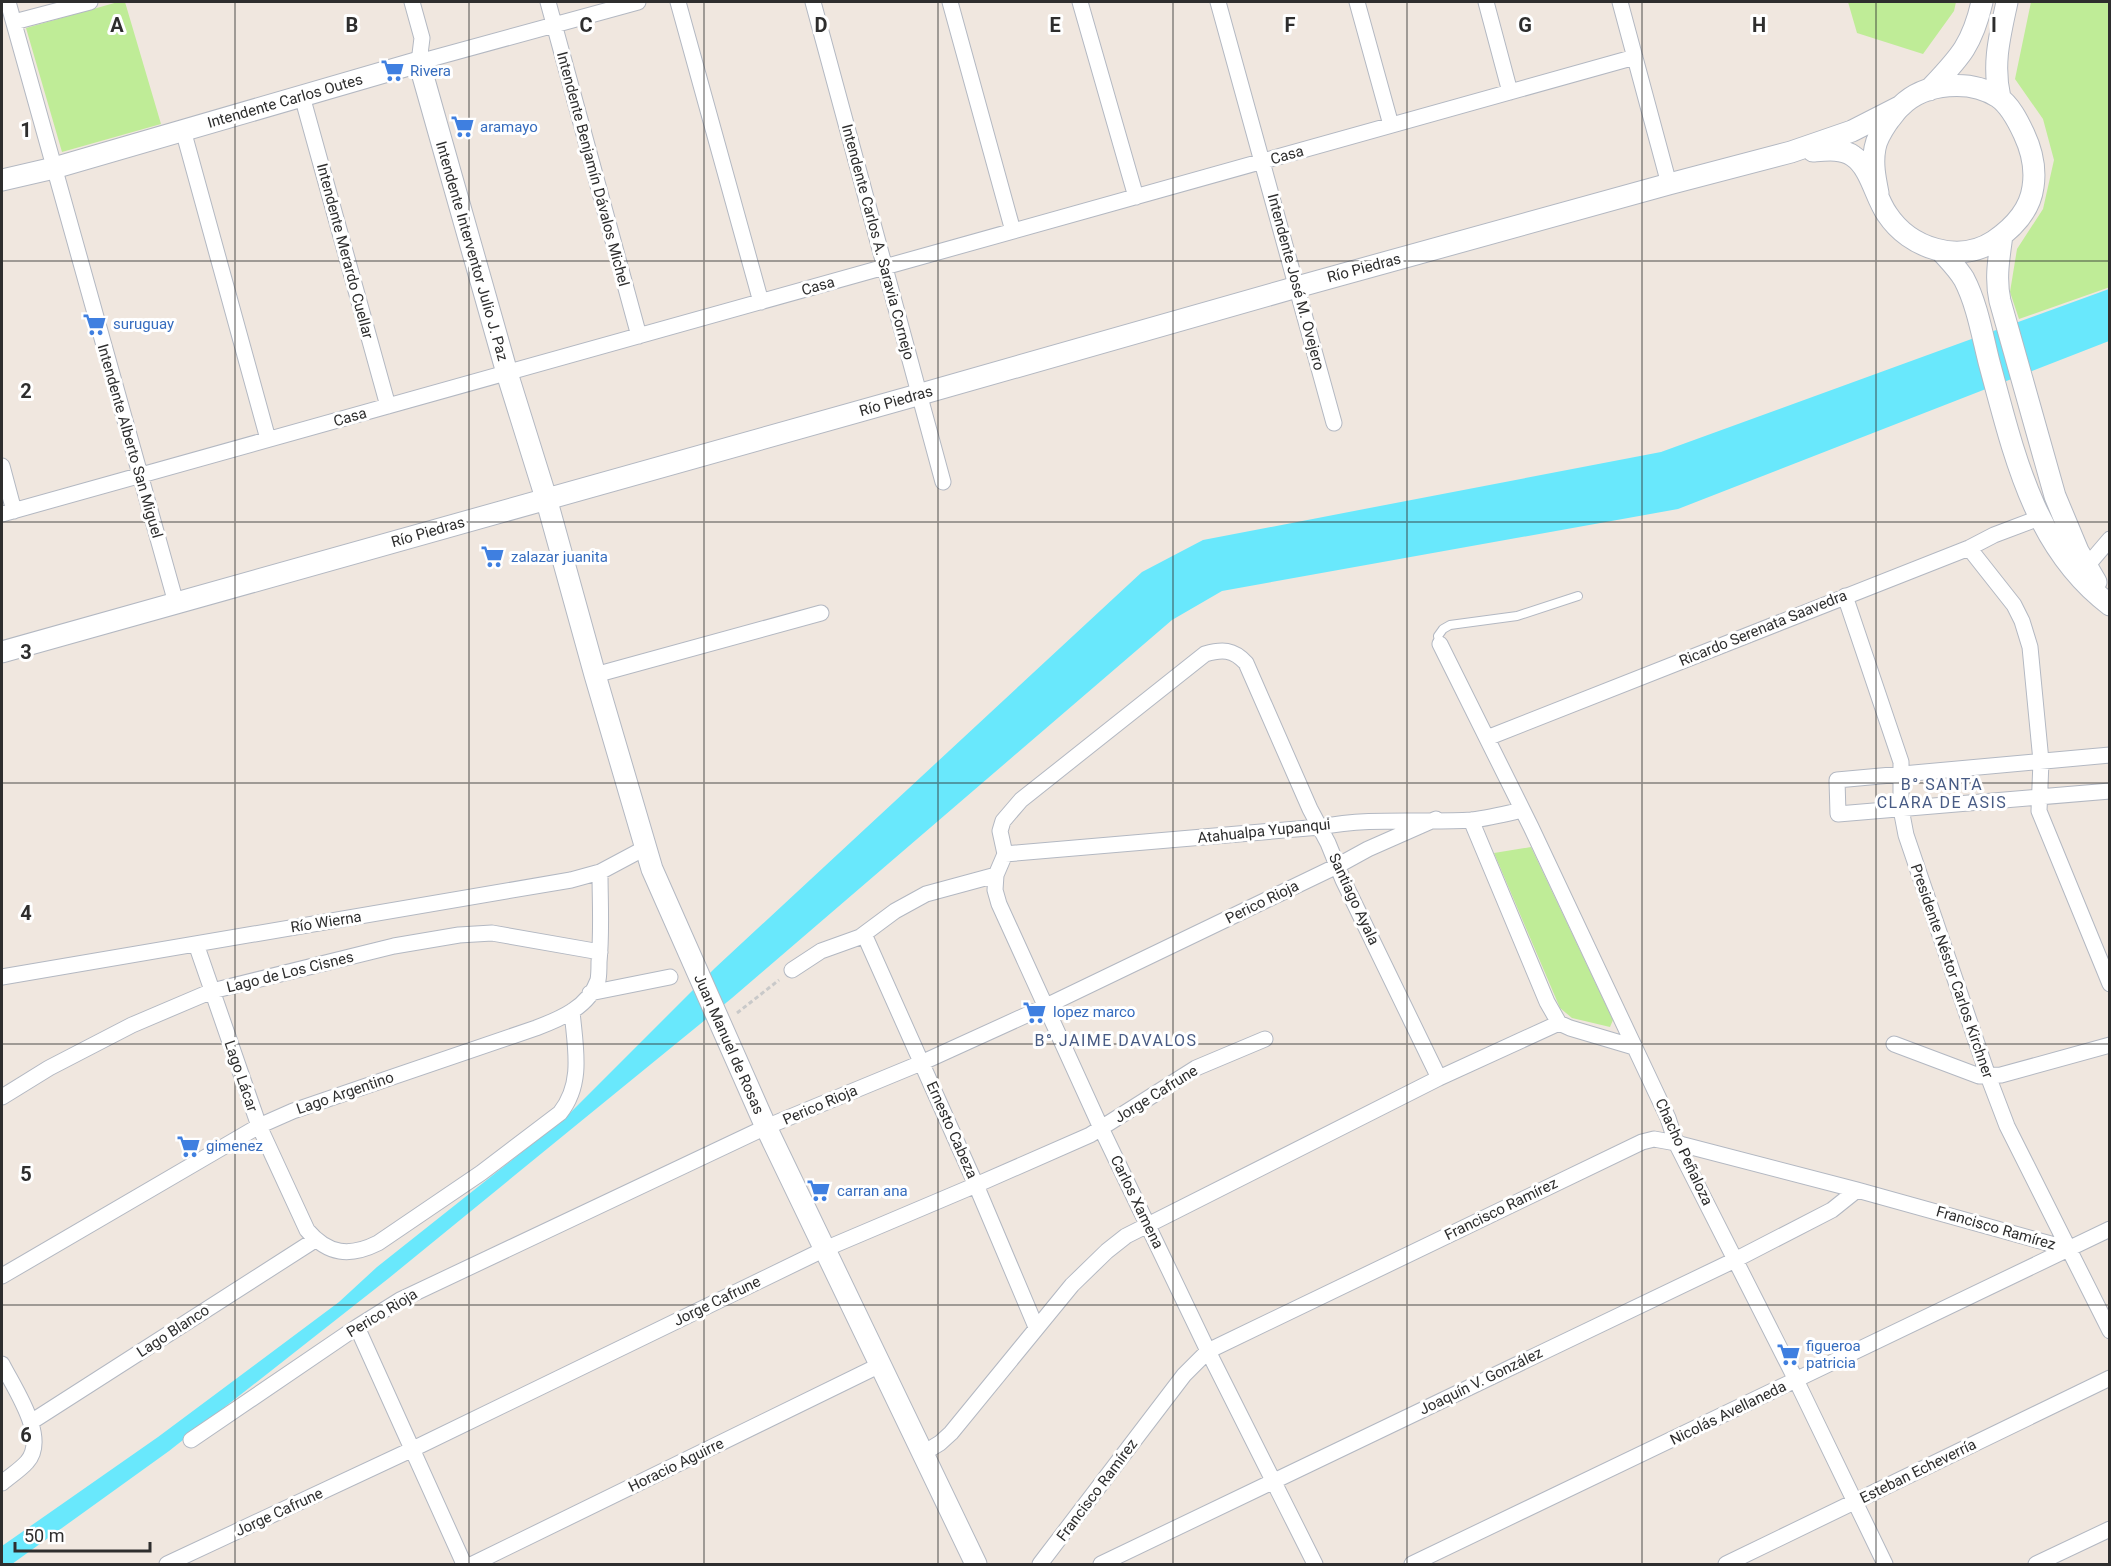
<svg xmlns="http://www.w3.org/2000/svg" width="2111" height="1566" font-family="Roboto,sans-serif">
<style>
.green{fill:#bfec97}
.water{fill:#69e8fc}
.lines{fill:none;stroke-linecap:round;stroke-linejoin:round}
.lane-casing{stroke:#b3b8c2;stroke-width:10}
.street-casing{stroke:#b3b8c2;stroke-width:17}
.secondary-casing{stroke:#b3b8c2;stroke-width:23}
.path{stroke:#c9c9c9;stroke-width:3;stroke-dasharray:4.5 3;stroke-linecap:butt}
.lane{stroke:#fff;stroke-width:8}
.street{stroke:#fff;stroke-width:15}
.secondary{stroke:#fff;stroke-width:21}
.grid{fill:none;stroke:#2e2e2e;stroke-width:1.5;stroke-opacity:0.55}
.labels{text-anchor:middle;stroke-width:6;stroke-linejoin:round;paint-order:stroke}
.shop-label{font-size:15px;fill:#366cbe;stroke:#fff;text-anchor:start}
.street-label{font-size:15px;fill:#2e2e2e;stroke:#fff}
.neighbourhood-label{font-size:16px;letter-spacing:1.5px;fill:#485b84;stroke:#fff}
.grid-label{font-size:20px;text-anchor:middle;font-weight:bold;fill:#2e2e2e;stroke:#fff;stroke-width:6;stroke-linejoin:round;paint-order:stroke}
</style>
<rect width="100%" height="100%" fill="#f0e7df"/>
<!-- green -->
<path class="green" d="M118 2H125L161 124 62 152 26 28Z
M1848 2H1956L1954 11 1923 54 1857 33Z
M2031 2H2109L2110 287 2019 319 2010 292 2017 249 2043 209 2054 160 2043 119 2015 79Z
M1531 847 1613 1020 1610 1027 1572 1018 1560 1008 1494 853Z"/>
<!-- water -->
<path class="water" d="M2109 289V341L1678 509 1222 591 1172 620 732 998 389 1278 169 1451 12 1564H2V1546L158 1437 339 1302 377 1267 565 1118 715 968 1142 572 1203 540 1661 452Z"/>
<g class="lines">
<defs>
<path id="lane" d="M1440 644 1438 636 1443 629 1450 625 1517 616 1578 596"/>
<path id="street" d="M8 2 176 603
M412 2 422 38 419 62 638 2
M548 2 639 336
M678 2 761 302
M813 2 943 482
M950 2 1013 231
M1080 2 1136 197
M1218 2 1334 423
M1357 2 1391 125
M1486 2 1510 92
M1620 2 1669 184
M14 22 90 2
M302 96 388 406
M183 130 268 439
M2 466 14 511
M2 514 1635 57
M1969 548 2014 605 2022 621 2030 647 2041 761 2039 811 2110 984
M2086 567 2110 539
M1845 596 1901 762V809L1906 835 1988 1076 2007 1126 2110 1331
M1440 644 1531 827 1668 1118 1676 1143 1796 1380 1885 1564
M595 675 821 613
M1487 738 1969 548 1994 535 2039 518
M2110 755 1837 780 1838 814 2110 791
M1471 820 1547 1002 1559 1023
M1005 854 1320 827C1371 817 1421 823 1472 820 1489 818 1505 814 1522 810
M864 934 976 1185 1036 1327
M196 944 259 1126 307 1230C328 1255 350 1257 378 1243L481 1173 560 1113C584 1083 575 1047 572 1011
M792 970 821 951 860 937 895 911 926 894 996 875
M2 977 571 880 600 872 645 848
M590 993 670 977
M1894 1044 1979 1076 2001 1075 2110 1045
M2 1097 49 1068 132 1025 212 991 394 946 459 935 492 933 600 952
M2 1276 259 1126 293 1111 536 1028C560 1019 589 1007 598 980 599 975 599 967 599 962 602 932 600 902 600 872
M357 1327 464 1564
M2 1364C14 1388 49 1438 27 1462 20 1470 10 1476 2 1483
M31 1422 315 1240
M191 1440 357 1327 400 1300 766 1127 921 1063 1044 1007 1337 866 1368 849 1436 819
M922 1454 940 1443 951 1433 1072 1285 1107 1251 1126 1236 1439 1078 1559 1023 1570 1028 1634 1047
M167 1564 413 1449 825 1249 976 1185 1090 1135 1196 1068 1265 1039
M473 1564 880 1365
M1040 1564 1184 1375 1208 1351 1642 1142 1654 1139 1676 1143 1857 1190 2069 1249
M1101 1564 1735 1260 1832 1210 1857 1190
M1315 1564 1208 1351 1101 1128 999 904 995 890 996 875 1005 854 1000 831 1003 821 1021 800 1205 654C1222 649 1233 649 1246 663L1310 809 1328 843 1343 880 1439 1078
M1412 1564 2110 1229
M1726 1564 2110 1378
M2036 1564 2110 1529"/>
<path id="secondary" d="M1929 90C1959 58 1972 46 1982 2
M2000 98C1992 64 2000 35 2007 2
M1813 151C1826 150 1842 148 1853 156 1871 168 1875 197 1887 214 1910 249 1959 264 1994 241 2013 228 2030 210 2033 187 2036 168 2032 151 2024 134 2018 121 2010 105 1998 97 1971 79 1925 82 1901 106 1896 110 1893 116 1889 120 1883 129 1877 137 1875 148 1872 163 1875 178 1878 193
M2 180 54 168 419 62 507 373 546 498 595 675 652 869 766 1127 976 1564
M2002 235C1999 258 1995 278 2000 301L2055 496 2078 551 2096 582
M1941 251C1949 260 1958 269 1964 279 1977 304 1982 334 1989 362 2013 450 2033 547 2110 605
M2 652 921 394 1297 287 1669 184 1791 152 1852 131 1901 106"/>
</defs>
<!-- lane casing -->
<use href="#lane" class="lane-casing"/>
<!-- street casing -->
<use href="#street" class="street-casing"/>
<!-- secondary casing -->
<use href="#secondary" class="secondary-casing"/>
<!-- path -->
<path class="path" d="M737 1013 779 980"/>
<!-- lane -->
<use href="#lane" class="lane"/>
<!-- street -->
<use href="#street" class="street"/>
<!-- secondary -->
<use href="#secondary" class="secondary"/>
</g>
<!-- grid -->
<path class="grid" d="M235 2V1564M469 2V1564M704 2V1564M938 2V1564M1173 2V1564M1407 2V1564M1642 2V1564M1876 2V1564M2 261H2110M2 522H2110M2 783H2110M2 1044H2110M2 1305H2110"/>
<!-- icons -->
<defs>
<symbol id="supermarket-bare" viewBox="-9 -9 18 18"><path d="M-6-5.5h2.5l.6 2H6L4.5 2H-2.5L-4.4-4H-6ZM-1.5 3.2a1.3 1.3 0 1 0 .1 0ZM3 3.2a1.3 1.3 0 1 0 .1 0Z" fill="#3f7fe0" stroke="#fff" stroke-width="2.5" paint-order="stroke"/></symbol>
</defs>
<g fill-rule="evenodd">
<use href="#supermarket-bare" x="376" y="54" width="33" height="33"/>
<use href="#supermarket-bare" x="446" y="110" width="33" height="33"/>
<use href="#supermarket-bare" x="78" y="308" width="33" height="33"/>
<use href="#supermarket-bare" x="476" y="540" width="33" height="33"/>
<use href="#supermarket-bare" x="1018" y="996" width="33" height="33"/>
<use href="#supermarket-bare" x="172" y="1130" width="33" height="33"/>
<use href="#supermarket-bare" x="802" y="1174" width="33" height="33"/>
<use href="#supermarket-bare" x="1772" y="1338" width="33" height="33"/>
</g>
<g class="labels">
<!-- shop labels -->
<g class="shop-label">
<text x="410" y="76">Rivera</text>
<text x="480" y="132">aramayo</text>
<text x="113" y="329">suruguay</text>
<text x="511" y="562">zalazar juanita</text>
<text x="1053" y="1017">lopez marco</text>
<text x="206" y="1151">gimenez</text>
<text x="837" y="1196">carran ana</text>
<text x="1806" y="1351">figueroa<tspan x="1806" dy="17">patricia</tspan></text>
</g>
<!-- street labels -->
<g class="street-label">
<text transform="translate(285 101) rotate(-16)" y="5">Intendente Carlos Outes</text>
<text transform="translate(1287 155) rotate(-16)" y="5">Casa</text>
<text transform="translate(593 169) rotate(75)" y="5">Intendente Benjamín Dávalos Michel</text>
<text transform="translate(878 242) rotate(75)" y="5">Intendente Carlos A. Saravia Cornejo</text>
<text transform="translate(345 251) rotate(75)" y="5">Intendente Merardo Cuellar</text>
<text transform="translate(472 251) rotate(74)" y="5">Intendente Interventor Julio J. Paz</text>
<text transform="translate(1364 268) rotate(-15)" y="5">Río Piedras</text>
<text transform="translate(1296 282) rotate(75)" y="5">Intendente José M. Ovejero</text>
<text transform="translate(818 286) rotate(-16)" y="5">Casa</text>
<text transform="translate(896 401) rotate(-16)" y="5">Río Piedras</text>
<text transform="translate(350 417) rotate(-16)" y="5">Casa</text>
<text transform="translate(130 441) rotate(74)" y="5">Intendente Alberto San Miguel</text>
<text transform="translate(428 532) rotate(-16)" y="5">Río Piedras</text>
<text transform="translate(1763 628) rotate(-22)" y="5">Ricardo Serenata Saavedra</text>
<text transform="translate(1264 831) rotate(-6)" y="5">Atahualpa Yupanqui</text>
<text transform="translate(1354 899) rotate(65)" y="5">Santiago Ayala</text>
<text transform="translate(1262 902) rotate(-26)" y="5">Perico Rioja</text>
<text transform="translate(326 922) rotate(-9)" y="5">Río Wierna</text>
<text transform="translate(1952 971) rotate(71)" y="5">Presidente Néstor Carlos Kirchner</text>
<text transform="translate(290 972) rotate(-14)" y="5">Lago de Los Cisnes</text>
<text transform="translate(729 1044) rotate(66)" y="5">Juan Manuel de Rosas</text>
<text transform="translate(241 1076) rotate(71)" y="5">Lago Lácar</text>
<text transform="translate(345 1093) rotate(-19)" y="5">Lago Argentino</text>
<text transform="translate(1156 1094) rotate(-32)" y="5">Jorge Cafrune</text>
<text transform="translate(820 1105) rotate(-23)" y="5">Perico Rioja</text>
<text transform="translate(952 1130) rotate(66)" y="5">Ernesto Cabeza</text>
<text transform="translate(1684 1152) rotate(65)" y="5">Chacho Peñaloza</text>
<text transform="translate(1137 1202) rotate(64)" y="5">Carlos Xamena</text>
<text transform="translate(1501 1209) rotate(-26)" y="5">Francisco Ramírez</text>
<text transform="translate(1996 1228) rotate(16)" y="5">Francisco Ramírez</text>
<text transform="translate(717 1301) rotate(-26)" y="5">Jorge Cafrune</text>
<text transform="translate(382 1313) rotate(-31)" y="5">Perico Rioja</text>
<text transform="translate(173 1331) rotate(-33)" y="5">Lago Blanco</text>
<text transform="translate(1481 1381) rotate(-26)" y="5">Joaquín V. González</text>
<text transform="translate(1728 1413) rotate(-26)" y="5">Nicolás Avellaneda</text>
<text transform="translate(676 1465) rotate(-26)" y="5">Horacio Aguirre</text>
<text transform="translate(1918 1471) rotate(-26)" y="5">Esteban Echeverría</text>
<text transform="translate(1097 1490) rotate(-53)" y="5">Francisco Ramírez</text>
<text transform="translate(279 1512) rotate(-25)" y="5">Jorge Cafrune</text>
</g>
<!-- neighbourhood labels -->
<g class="neighbourhood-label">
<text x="1942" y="790">B° SANTA<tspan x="1942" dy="18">CLARA DE ASIS</tspan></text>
<text x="1116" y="1046">B° JAIME DAVALOS</text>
</g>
</g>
<g class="grid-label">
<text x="117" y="32">A</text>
<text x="352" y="32">B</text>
<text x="586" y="32">C</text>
<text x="821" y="32">D</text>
<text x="1055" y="32">E</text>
<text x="1290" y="32">F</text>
<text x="1525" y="32">G</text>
<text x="1759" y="32">H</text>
<text x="1994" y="32">I</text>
<text x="26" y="137">1</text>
<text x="26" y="398">2</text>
<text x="26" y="659">3</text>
<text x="26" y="920">4</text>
<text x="26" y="1181">5</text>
<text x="26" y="1442">6</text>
</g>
<!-- border -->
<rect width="2111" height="1566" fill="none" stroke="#2e2e2e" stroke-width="6"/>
<!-- scale -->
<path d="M15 1542v9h135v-9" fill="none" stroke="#2e2e2e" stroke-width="3"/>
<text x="24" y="1542" font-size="18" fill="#2e2e2e" stroke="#ffffff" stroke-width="4.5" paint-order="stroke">50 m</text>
</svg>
